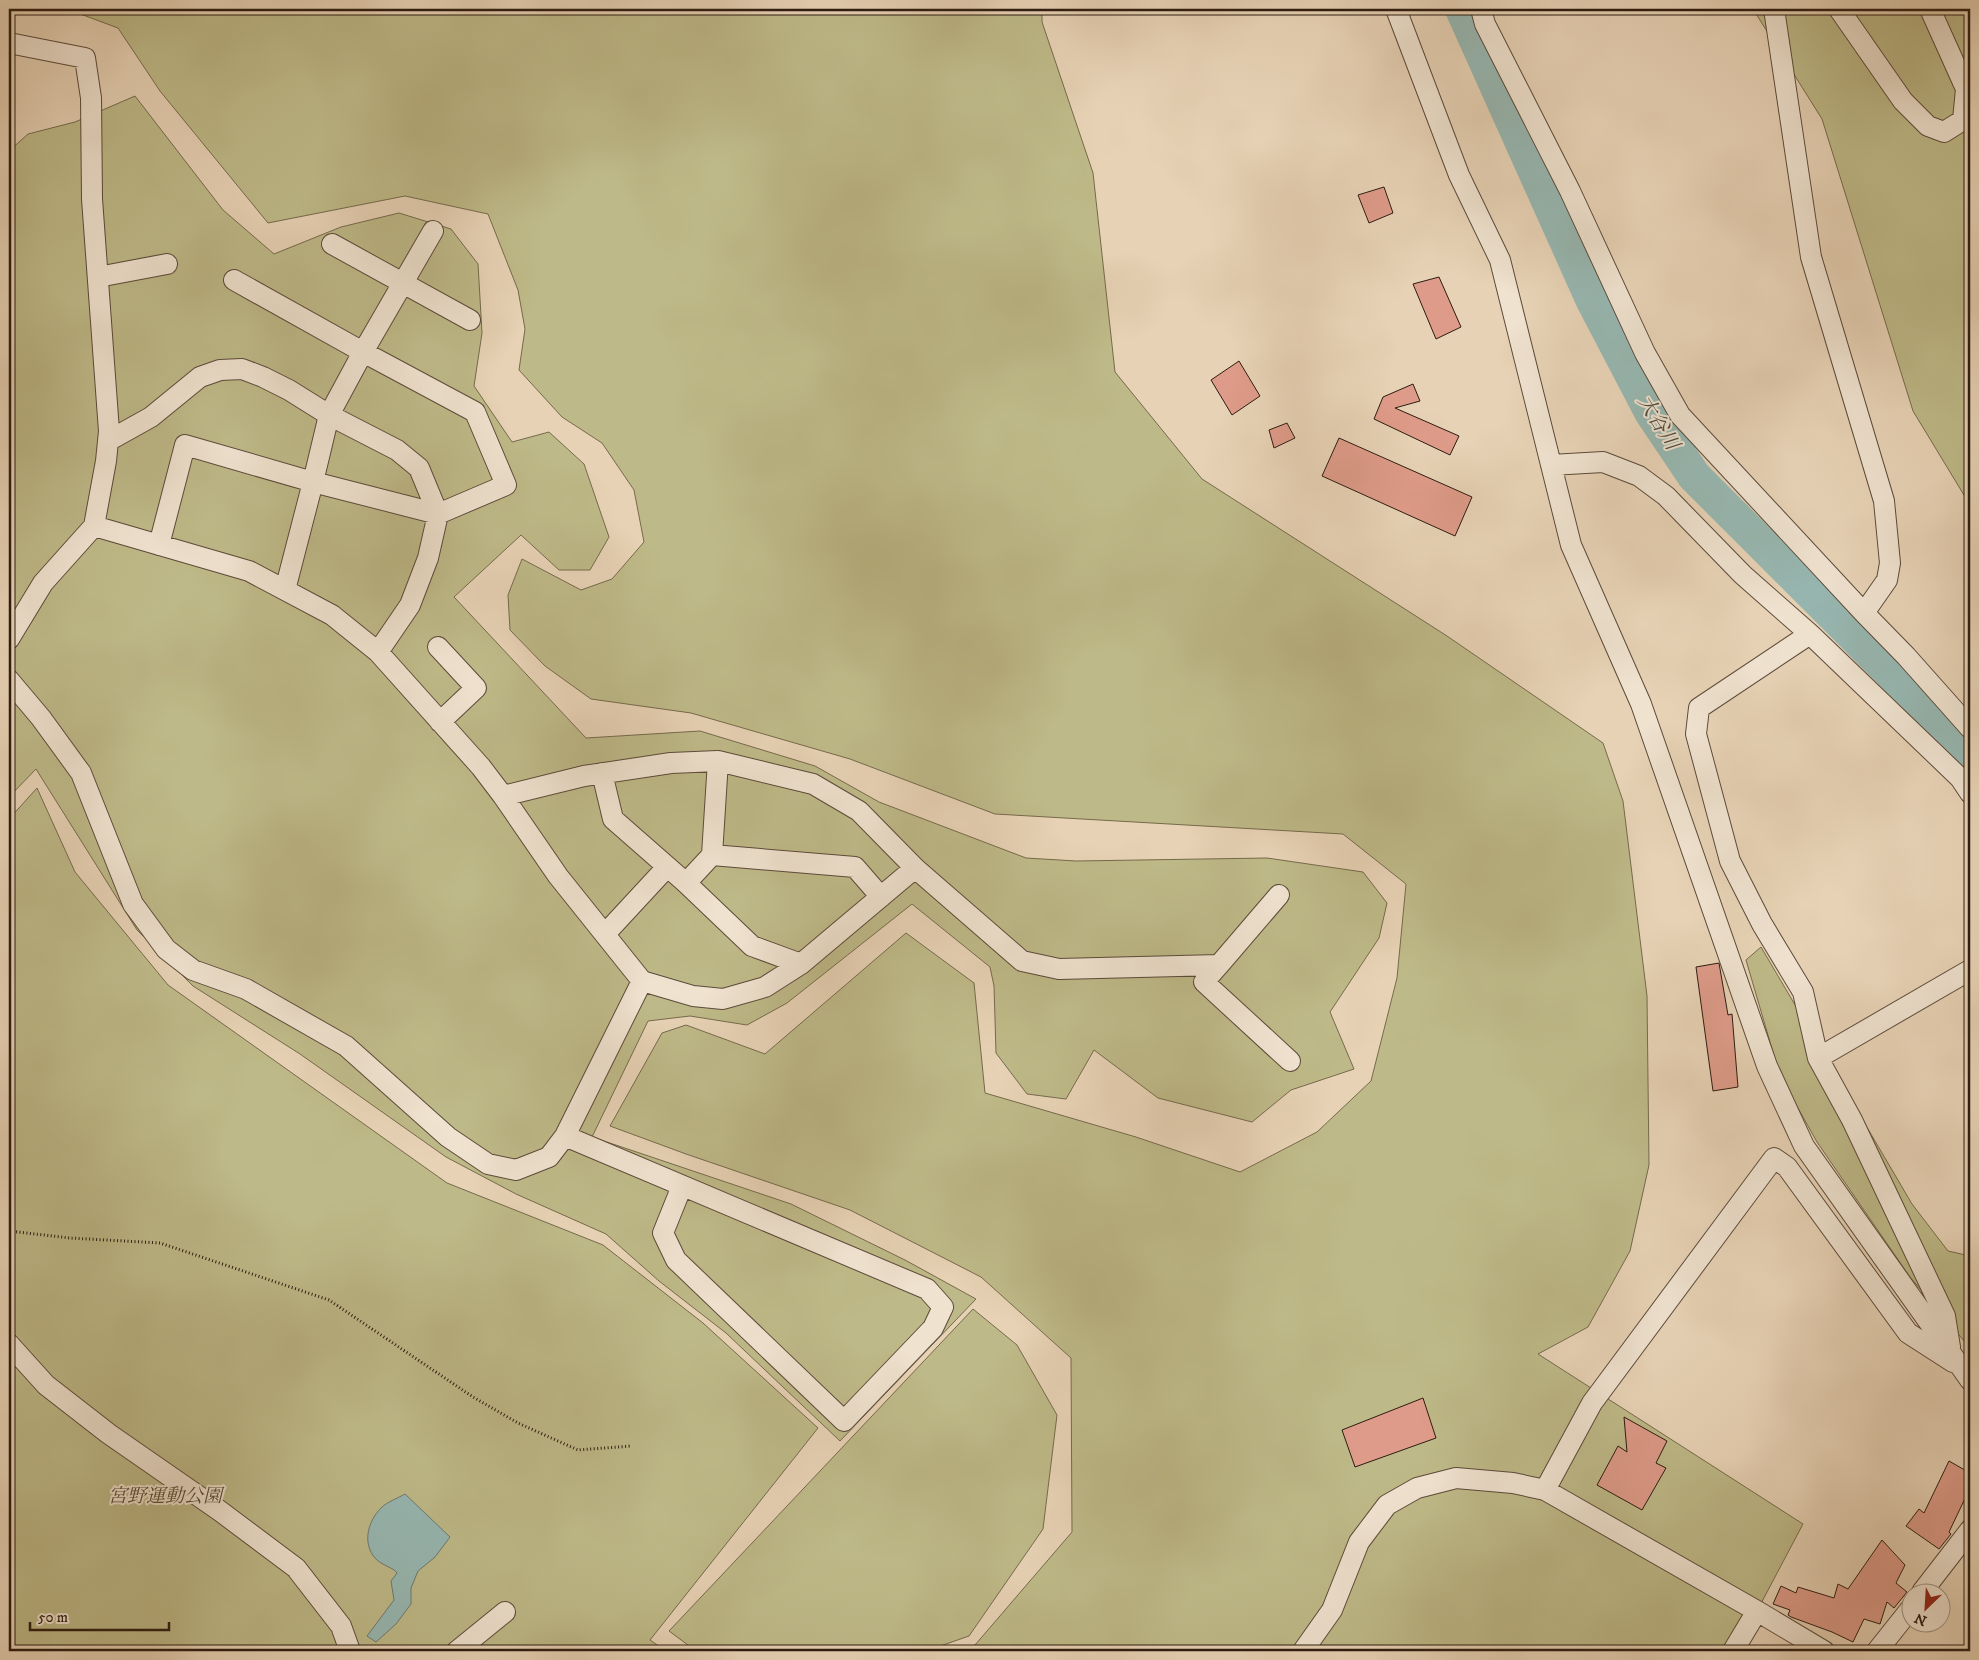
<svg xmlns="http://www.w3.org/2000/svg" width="1979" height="1660" font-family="'IM FELL DW Pica','Noto Serif JP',serif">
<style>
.green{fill:#beb988;stroke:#766a4c}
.water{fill:#97b7b1;stroke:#6d7971}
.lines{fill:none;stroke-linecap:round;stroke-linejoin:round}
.river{stroke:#97b7b1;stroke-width:34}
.building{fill:#de9b89;stroke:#2d1c11}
.minor-casing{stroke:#5c4a3a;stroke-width:22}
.path{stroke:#2d1c11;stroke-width:3;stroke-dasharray:1 2.5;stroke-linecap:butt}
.minor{stroke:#efe2cf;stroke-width:20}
.labels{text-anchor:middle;stroke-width:4;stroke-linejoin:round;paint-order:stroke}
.park-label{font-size:19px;font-style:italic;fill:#584b35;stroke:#efe2cf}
.water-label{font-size:20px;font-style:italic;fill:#4d4a41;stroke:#efe2cf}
</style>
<rect width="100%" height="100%" fill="#e7d2b5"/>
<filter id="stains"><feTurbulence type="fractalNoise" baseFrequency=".004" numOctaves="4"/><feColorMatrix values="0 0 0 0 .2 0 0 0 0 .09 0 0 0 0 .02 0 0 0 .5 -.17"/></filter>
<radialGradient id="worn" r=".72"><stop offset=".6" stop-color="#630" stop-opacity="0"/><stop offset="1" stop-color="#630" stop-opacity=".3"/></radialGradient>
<!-- green -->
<path class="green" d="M67 9H1042V22L1093 173 1115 372 1202 479 1447 636 1603 743 1623 801 1647 996 1649 1165 1630 1251 1588 1327 1538 1354 1803 1524 1757 1611 1733 1651H959L975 1645 1072 1532 1071 1358 981 1277 850 1210 686 1154 610 1126 662 1033 686 1025 765 1054 906 933 974 983 985 1093 1136 1137 1240 1172 1317 1132 1371 1081 1397 978 1406 884 1343 834 995 814 850 759 691 713 591 699 545 666 510 630 508 595 522 559 581 590 612 579 644 542 634 490 602 443 562 417 519 370 525 329 518 290 488 214 405 196 268 223 160 91 118 28Z
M1753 9H1969L1970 11V505L1913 411 1822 119Z
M135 96 223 210 274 254 341 227 399 213 451 229 478 264 482 333 474 386 512 442 549 432 584 464 609 537 590 570H559L521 535 454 597 586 738 700 731 815 766 879 802 1026 858 1076 861 1267 858 1363 872 1387 903 1379 938 1330 1012 1354 1069 1291 1090 1252 1122 1158 1098 1094 1050 1066 1099 1027 1094 996 1053 994 986 990 967 912 904 787 1003 747 1025 690 1016 648 1021 592 1137 791 1204 905 1260 976 1299 840 1441 726 1333 659 1281 606 1234 516 1194 446 1157 300 1054 193 986 137 930 36 769 9 797V151L28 134 75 122Z
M37 788 75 872 168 985 447 1183 603 1245 703 1323 818 1428 650 1640 666 1651H9V819Z
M1761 947 1912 1204 1948 1251 1970 1256V1348L1910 1277 1817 1142 1780 1076 1746 960Z
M973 1309 1017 1345 1057 1415 1043 1529 969 1636 926 1651H696L669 1631Z"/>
<!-- water -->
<path class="water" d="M405 1494 450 1537 435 1557 418 1571 411 1588V1604L396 1624 376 1642 367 1636 394 1600 391 1581 397 1573C393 1567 382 1566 375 1558 362 1543 368 1521 381 1508 387 1502 398 1498 405 1494Z"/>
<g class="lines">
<!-- river -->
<path class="river" d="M1462 9 1593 301 1651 412 1694 476 1953 735 1970 756"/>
</g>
<!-- building -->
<path class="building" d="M1384 187 1393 213 1369 223 1358 195Z
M1439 277 1461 327 1436 339 1413 284Z
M1239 361 1260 396 1232 415 1211 380Z
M1413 384 1420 401 1395 408 1459 436 1450 455 1374 419 1383 397Z
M1287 423 1295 438 1274 448 1269 430Z
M1339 438 1472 497 1455 536 1322 476Z
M1719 963 1728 1015 1732 1014 1738 1087 1713 1091 1696 967Z
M1423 1398 1436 1438 1355 1467 1342 1430Z
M1624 1417 1667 1441 1656 1463 1666 1468 1642 1510 1597 1485 1618 1446 1627 1452Z
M1949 1461 1970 1473V1488L1949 1532 1951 1534 1939 1549 1906 1526 1919 1509 1924 1513Z
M1882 1540 1905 1565 1896 1583 1907 1592 1894 1608 1887 1602 1880 1624 1864 1619 1853 1642 1832 1632 1791 1617 1788 1615 1790 1610 1773 1604 1781 1586 1796 1593 1798 1587 1834 1598 1838 1584 1848 1589Z"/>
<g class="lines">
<defs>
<path id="minor" d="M1396 9 1459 175 1500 260 1571 545 1641 704 1767 1066 1804 1146 1970 1380
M1481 9 1485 24 1570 191 1645 353 1680 415 1864 613 1906 656 1970 728
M1774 9 1811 257 1884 501 1890 563 1887 580 1864 613
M1839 9 1903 101 1928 126 1944 132 1963 120 1966 89 1930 9
M9 43 85 58 91 98 92 199 109 431 106 461 94 526 43 583 9 639
M332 244 470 320
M98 277 167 264
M234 280 363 352 433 231
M108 441 151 417 200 377 220 370 242 369 263 377 289 390 329 415 397 450 419 468 438 514 506 485 475 412 363 352 329 415 313 482 185 445 159 545
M1551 465 1603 462 1639 476 1666 496 1743 575 1810 634 1960 778 1970 793
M94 526 249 571 332 615 378 652 481 767 503 796 584 776 671 763 718 761 813 784 859 811 915 868 1022 961 1059 969 1219 965 1279 895
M285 590 313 482 438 514 428 558 410 605 378 652
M1810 634 1699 708 1696 734 1730 861 1762 924 1803 992 1818 1058 1852 1120 1945 1316 1950 1347
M438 647 476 688 440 722
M9 680 41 718 81 773 133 904 166 949 193 970 246 989 346 1046 448 1137 488 1164 516 1170 549 1157 565 1136 642 981 558 876 503 796
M602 773 613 819 686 883 712 855 855 867 881 897
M712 855 718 761
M686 883 752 946 801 964
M605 934 667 867
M1219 965 1204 982 1290 1061
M642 981 693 996 723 999 765 987 801 964 915 868
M1818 1058 1970 970
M565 1136 927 1289 943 1307 933 1328 844 1421 676 1260 663 1233 682 1186
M9 1344 46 1385 109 1434 220 1511 296 1568 341 1626 350 1651
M1545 1490 1592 1403 1774 1158 1787 1167 1908 1333 1953 1362
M1922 1592 1970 1530
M457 1651 505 1612
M1303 1651 1332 1610 1359 1542 1387 1505 1417 1488 1456 1478 1513 1483 1545 1490 1757 1611 1824 1651
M1733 1651 1757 1611
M1877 1651 1912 1607"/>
</defs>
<!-- minor casing -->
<use href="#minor" class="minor-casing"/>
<!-- path -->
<path class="path" d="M9 1231 70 1238 160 1243 329 1300 473 1397 518 1423 578 1450 631 1446"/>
<!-- minor -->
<use href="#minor" class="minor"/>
</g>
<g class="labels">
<!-- park labels -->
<g class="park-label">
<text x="165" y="1502">宮野運動公園</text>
</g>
<!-- water labels -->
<g class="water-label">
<text transform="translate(1659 422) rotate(58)" y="7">大谷川</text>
</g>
</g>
<!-- margin -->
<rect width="1979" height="1660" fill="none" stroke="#e7d2b5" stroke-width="30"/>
<rect x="10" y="10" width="1959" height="1640" fill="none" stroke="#2d1c11" stroke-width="2.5"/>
<rect x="15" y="15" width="1949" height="1630" fill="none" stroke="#2d1c11"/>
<!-- north arrow -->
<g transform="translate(1926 1608) rotate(205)"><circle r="24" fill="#efe2cf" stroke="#a19383"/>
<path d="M0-4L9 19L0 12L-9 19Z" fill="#8f2418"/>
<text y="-8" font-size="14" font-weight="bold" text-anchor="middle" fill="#2d1c11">N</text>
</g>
<!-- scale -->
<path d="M30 1622v8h139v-8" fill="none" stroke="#2d1c11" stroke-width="2.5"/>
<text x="38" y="1622" font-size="15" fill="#2d1c11" stroke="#efe2cf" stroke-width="4" paint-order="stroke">50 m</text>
<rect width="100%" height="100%" filter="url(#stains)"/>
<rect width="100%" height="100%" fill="url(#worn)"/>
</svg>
